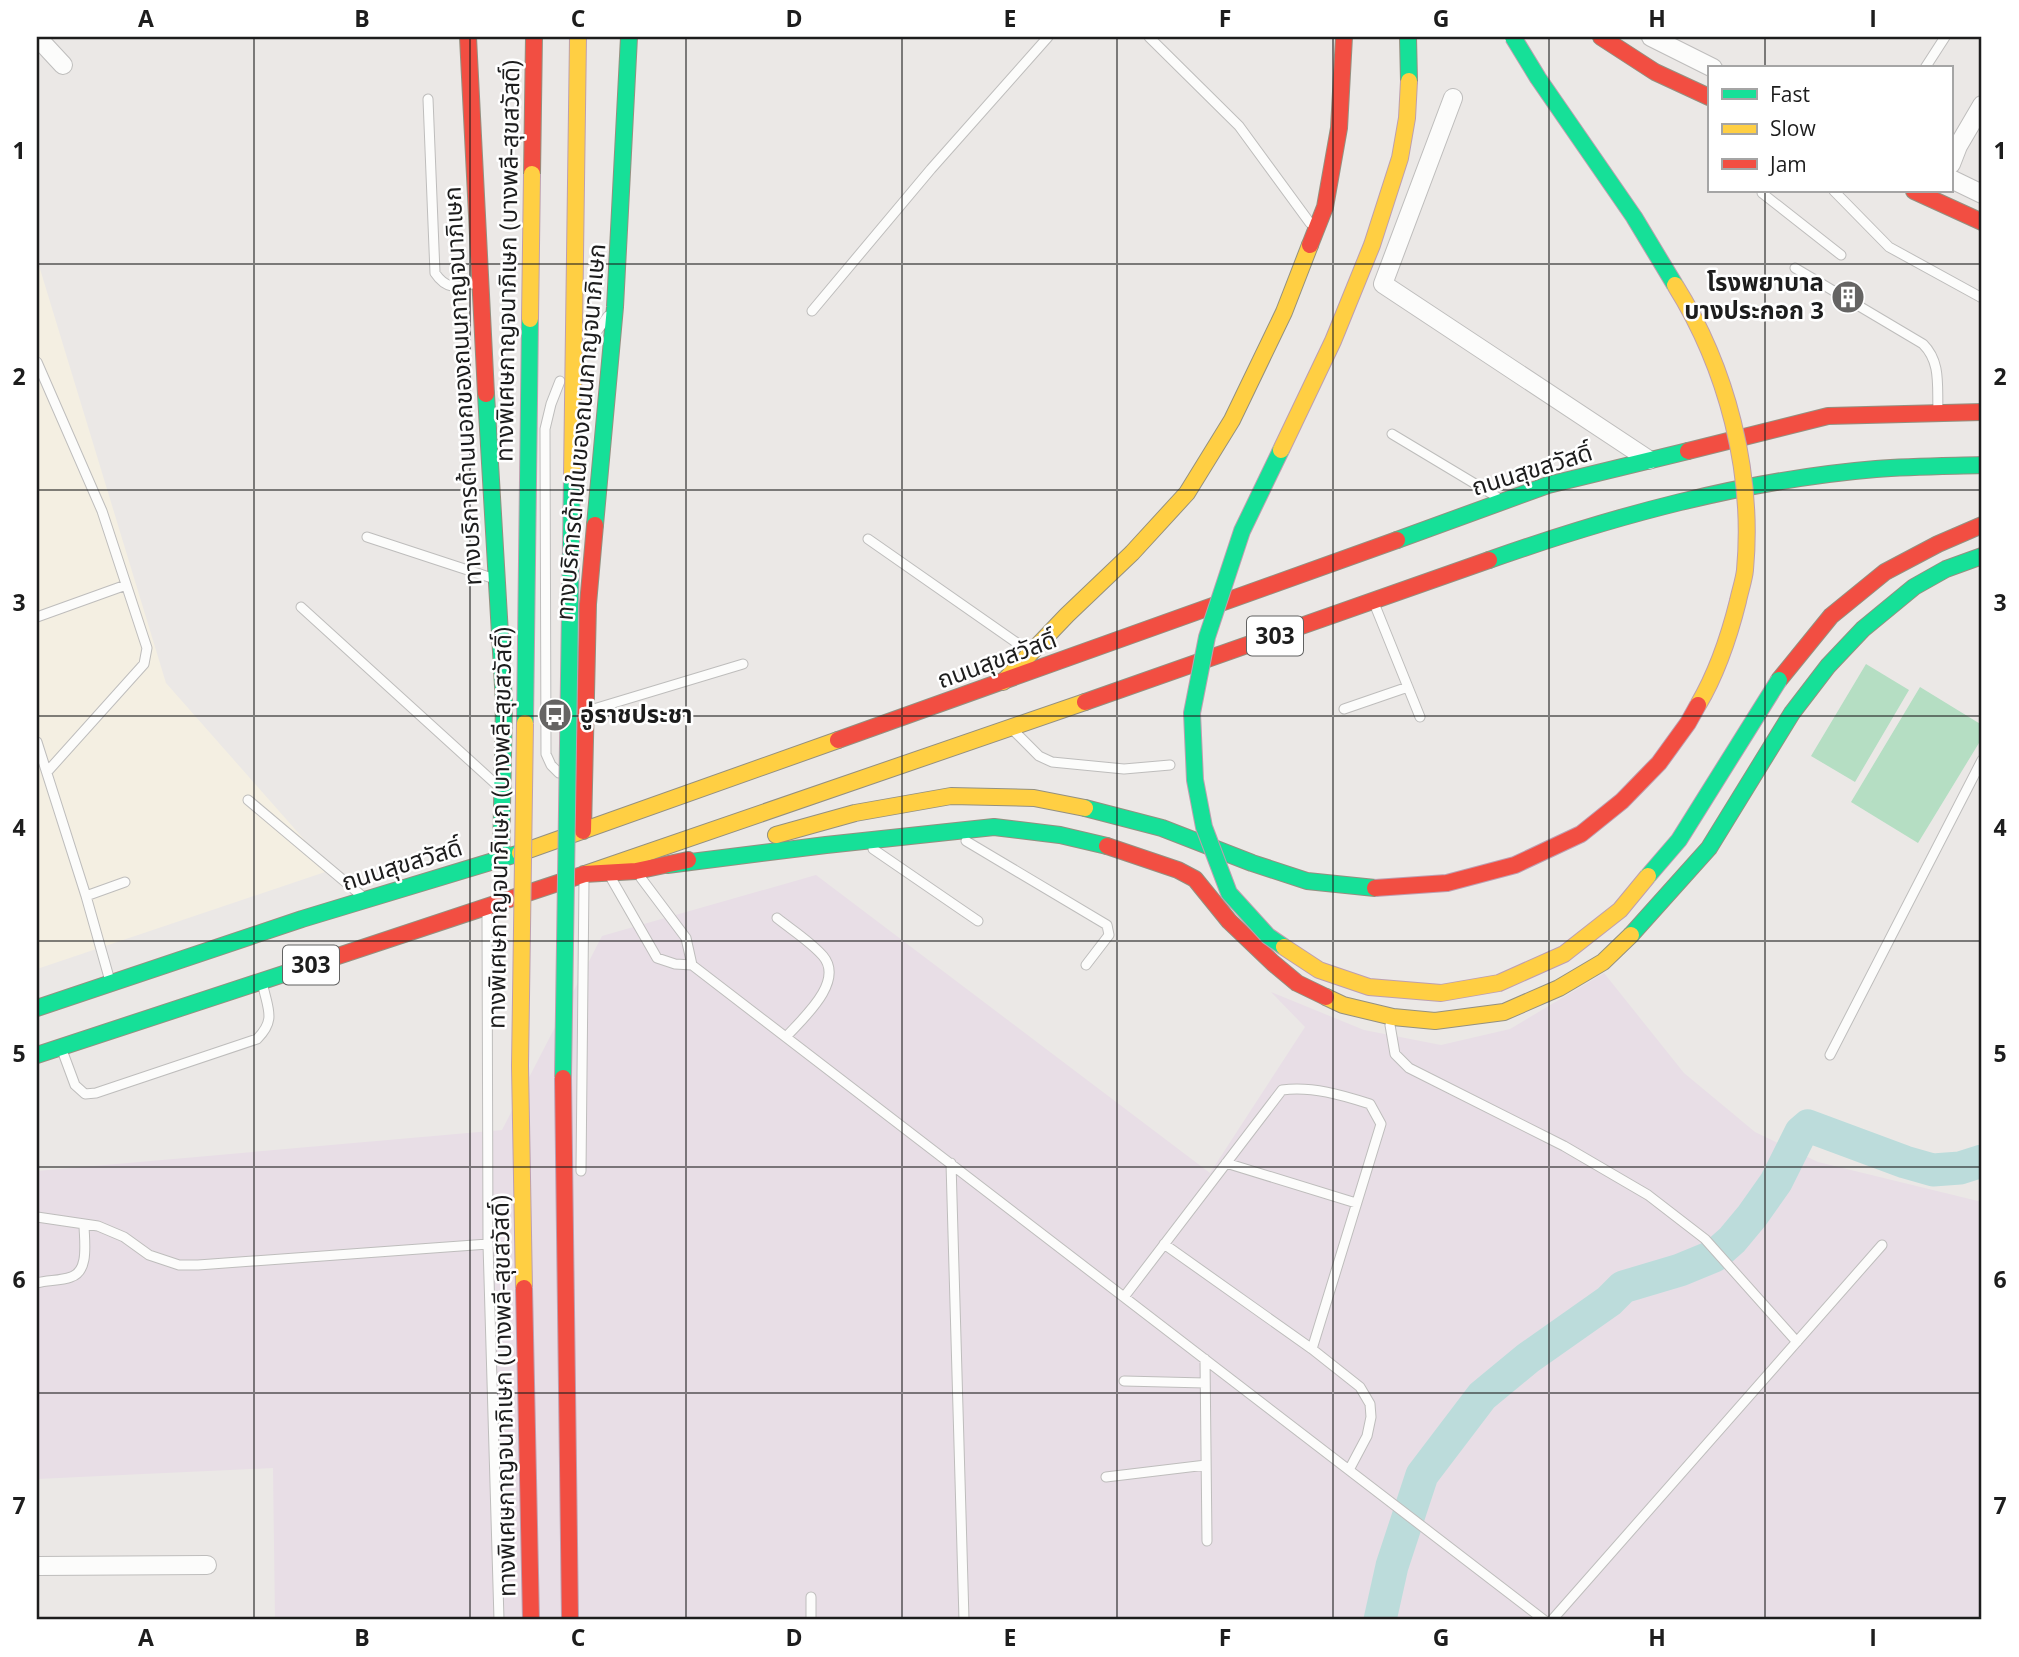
<svg xmlns="http://www.w3.org/2000/svg" width="2019" height="1657" font-family="'Open Sans','Noto Sans Thai',sans-serif">
<style>
.industrial{fill:#e8dee6}
.education{fill:#f4efe2}
.pitch{fill:#b5dec3}
.lines{fill:none;stroke-linecap:round;stroke-linejoin:round}
.river{stroke:#bcdcdb;stroke-width:33}
.lane-casing{stroke:#bebdbc;stroke-width:11}
.street-casing{stroke:#bebdbc;stroke-width:20}
.fast-casing{stroke:#949080;stroke-width:18}
.slow-casing{stroke:#949080;stroke-width:18}
.jam-casing{stroke:#949080;stroke-width:18}
.lane{stroke:#fcfcfb;stroke-width:9}
.street{stroke:#fcfcfb;stroke-width:18}
.fast{stroke:#16e098;stroke-width:16}
.slow{stroke:#ffcf43;stroke-width:16}
.jam{stroke:#f24e42;stroke-width:16}
.fast-bridge-casing{stroke:#bd9faf;stroke-width:18;stroke-linecap:butt}
.slow-bridge-casing{stroke:#bd9faf;stroke-width:18;stroke-linecap:butt}
.jam-bridge-casing{stroke:#bd9faf;stroke-width:18;stroke-linecap:butt}
.fast-bridge{stroke:#16e098;stroke-width:16}
.slow-bridge{stroke:#ffcf43;stroke-width:16}
.jam-bridge{stroke:#f24e42;stroke-width:16}
.grid{fill:none;stroke:#1d1d1d;stroke-width:2;stroke-opacity:0.55}
.labels{text-anchor:middle;stroke-width:5;stroke-linejoin:round;paint-order:stroke}
.shield{fill:#fff;stroke:#616161;stroke-width:2}
.shield-label{font-size:23px;font-weight:bold;fill:#1d1d1d}
.street-label{font-size:24px;fill:#1d1d1d;stroke:#fff}
.poi-label{font-size:24px;font-weight:bold;fill:#1d1d1d;stroke:#fff;text-anchor:end}
.neatline{fill:none;stroke:#1d1d1d;stroke-width:2.5}
.grid-label{font-size:23px;text-anchor:middle;font-weight:bold;fill:#1d1d1d}
</style>
<rect width="100%" height="100%" fill="#ebe8e6"/>
<!-- industrial -->
<path class="industrial" d="M816 875 1210 1173 1305 1027 1271 992 1364 1030 1441 1045 1510 1029 1604 973 1684 1073 1755 1132 1818 1162 1982 1202V1620H275L273 1468 37 1479V1171L502 1130 602 936Z"/>
<!-- education -->
<path class="education" d="M37 259 166 683 331 870 37 969Z"/>
<!-- pitch -->
<path class="pitch" d="M1866 664 1909 690 1855 782 1811 756Z
M1920 687 1982 725V738L1918 843 1851 802Z"/>
<g class="lines">
<!-- river -->
<path class="river" d="M1380 1620 1392 1566 1422 1475 1482 1396 1528 1358 1609 1301 1623 1287 1680 1270 1714 1256 1732 1240 1752 1216 1776 1182 1801 1132 1808 1126 1905 1162 1933 1170 1960 1168 1982 1161"/>
<defs>
<path id="lane" d="M1149 37 1239 126 1310 223
M1925 68 1945 37
M428 99 435 273C447 291 458 287 477 283
M1762 191V193L1841 255
M1834 191 1889 247 1982 298
M1795 268 1923 344C1941 362 1937 385 1938 410
M812 311 931 169 1048 37
M583 350 608 316
M37 362 102 511 147 648 144 664 47 772
M1392 434 1497 497
M367 537 495 579
M868 539 1027 650
M1374 603 1420 717
M301 607 499 787
M37 617 126 585
M1344 709 1408 687
M587 711 743 664
M1015 732 1039 756 1052 762 1124 769 1170 765
M37 742 86 896 110 981
M559 773 551 765 546 754 545 429 551 404 560 381
M248 800 362 896
M966 841 1107 925 1109 935 1086 965
M873 849 978 921
M611 878 657 958 675 964 692 965 686 938 641 878
M86 896 125 882
M487 912 488 1244 499 1620
M777 918C792 930 811 942 823 956 845 982 802 1019 786 1037
M692 965 1544 1620
M1390 1025 1395 1054 1409 1068 1564 1146 1648 1195 1705 1239 1797 1342
M62 1050 75 1085 85 1094 96 1093 257 1039C276 1020 268 1010 263 986
M1830 1055 1982 760
M951 1163 964 1620
M1226 1163 1356 1203
M581 1171 584 880
M37 1217 98 1226 124 1237 149 1255 179 1265H198L488 1244
M1164 1244 1312 1349 1360 1387 1370 1404 1371 1417 1367 1436 1349 1470
M37 1283C48 1280 60 1281 71 1277 90 1271 84 1240 84 1224
M1124 1297 1282 1090C1312 1086 1342 1095 1370 1104L1381 1124 1312 1349
M1205 1359 1207 1541
M1124 1381 1205 1383
M1106 1477 1206 1465
M811 1597V1620
M1552 1620 1882 1245"/>
<path id="street" d="M37 37 63 65
M1651 37 1713 68
M1453 98 1383 284 1649 460
M1951 164 1958 146 1982 105
M1951 179 1982 194
M37 1566 207 1565"/>
<path id="fast" d="M1408 37 1409 81
M486 394 504 703 501 860
M595 525 615 307 629 37
M1397 540 1548 485 1688 451
M1489 560C1614 516 1744 480 1876 469 1911 466 1947 466 1982 465
M1085 808 1162 828 1252 863 1307 881 1375 888
M667 865 826 845 994 827 1060 835 1107 846
M1631 935 1709 848 1792 713 1828 666 1863 629 1914 587 1946 569 1982 556
M37 1008 302 919 520 853
M37 1055 329 959"/>
<path id="slow" d="M1003 682 1067 615 1132 553 1187 493 1232 420 1284 312 1310 245
M776 835 855 813 951 796 1034 798 1085 808
M520 853 838 740
M585 874 1085 702
M1326 997 1343 1005 1393 1017 1435 1021 1504 1012 1559 988 1603 962 1631 935"/>
<path id="jam" d="M468 37 486 394
M1601 37 1655 72 1709 97
M532 174 534 37
M1914 191 1982 222
M1310 245 1325 207 1339 128 1344 37
M1688 451 1828 416 1982 412
M1779 680 1831 616 1885 572 1938 544 1982 525
M1085 702 1489 560
M838 740 1397 540
M583 831 588 604 595 525
M1107 846 1178 870 1195 879 1229 921 1273 963 1297 983 1326 997
M584 874 636 871 688 860
M329 959 585 874"/>
</defs>
<!-- lane casing -->
<use href="#lane" class="lane-casing"/>
<!-- street casing -->
<use href="#street" class="street-casing"/>
<!-- fast casing -->
<use href="#fast" class="fast-casing"/>
<!-- slow casing -->
<use href="#slow" class="slow-casing"/>
<!-- jam casing -->
<use href="#jam" class="jam-casing"/>
<!-- lane -->
<use href="#lane" class="lane"/>
<!-- street -->
<use href="#street" class="street"/>
<!-- fast -->
<use href="#fast" class="fast"/>
<!-- slow -->
<use href="#slow" class="slow"/>
<!-- jam -->
<use href="#jam" class="jam"/>
<defs>
<path id="fast-bridge" d="M1513 37 1538 78 1634 217 1675 285
M1281 450 1242 531 1207 637 1192 713 1195 780 1204 827 1229 893 1268 936 1284 947
M525 723 530 319
M1648 876 1679 840 1779 680
M563 1078 572 476"/>
<path id="slow-bridge" d="M1675 285C1727 368 1754 472 1745 570 1744 580 1740 591 1738 601 1729 637 1717 673 1698 705
M530 319 532 174
M1281 450 1333 341 1372 245 1400 158 1407 118 1409 81
M572 476 578 37
M1284 947 1319 970 1369 987 1441 993 1499 983 1564 954 1620 910 1648 876
M524 1288 520 1066 525 723"/>
<path id="jam-bridge" d="M1375 888 1447 883 1515 865 1581 834 1622 801 1659 763 1688 723 1698 705
M563 1078 570 1620
M524 1288 531 1620"/>
</defs>
<!-- fast-bridge casing -->
<use href="#fast-bridge" class="fast-bridge-casing"/>
<!-- slow-bridge casing -->
<use href="#slow-bridge" class="slow-bridge-casing"/>
<!-- jam-bridge casing -->
<use href="#jam-bridge" class="jam-bridge-casing"/>
<!-- fast-bridge -->
<use href="#fast-bridge" class="fast-bridge"/>
<!-- slow-bridge -->
<use href="#slow-bridge" class="slow-bridge"/>
<!-- jam-bridge -->
<use href="#jam-bridge" class="jam-bridge"/>
</g>
<!-- grid -->
<path class="grid" d="M254 37V1620M470 37V1620M686 37V1620M902 37V1620M1117 37V1620M1333 37V1620M1549 37V1620M1765 37V68M1765 191V1620M37 264H1982M37 490H1982M37 716H1982M37 941H1982M37 1167H1982M37 1393H1982"/>
<!-- icons -->
<defs>
<symbol id="building-disc" viewBox="-11 -11 22 22"><circle r="9.5" fill="#656463" stroke="#fff"/><path d="M-4-6H4V6H1V3H-1V6H-4ZM-2.5-4.3h1.7v1.8h-1.7ZM.8-4.3h1.7v1.8H.8ZM-2.5-1h1.7V.8h-1.7ZM.8-1h1.7V.8H.8Z" fill="#fff"/></symbol>
<symbol id="bus-disc" viewBox="-11 -11 22 22"><circle r="9.5" fill="#656463" stroke="#fff"/><path d="M-5-6H5V4H4V6H2V4H-2V6H-4V4H-5ZM-3.5-4V0h7V-4ZM-3.5 1.2v1.5H-2V1.2ZM2 1.2v1.5H3.5V1.2Z" fill="#fff"/></symbol>
</defs>
<g fill-rule="evenodd">
<use href="#building-disc" x="1829" y="278" width="38" height="38"/>
<use href="#bus-disc" x="536" y="696" width="38" height="38"/>
</g>
<g class="labels">
<!-- shield labels -->
<g class="shield">
<rect x="1247" y="616.5" width="56" height="39" rx="5"/>
<rect x="283" y="945.5" width="56" height="39" rx="5"/>
</g>
<g class="shield-label">
<text x="1275" y="644">303</text>
<text x="311" y="973">303</text>
</g>
<!-- street labels -->
<g class="street-label">
<text transform="translate(508 261) rotate(-89)" y="8">ทางพิเศษกาญจนาภิเษก (บางพลี-สุขสวัสดิ์)</text>
<text transform="translate(463 386) rotate(-93)" y="8">ทางบริการด้านนอกของถนนกาญจนาภิเษก</text>
<text transform="translate(581 432) rotate(-85)" y="8">ทางบริการด้านในของถนนกาญจนาภิเษก</text>
<text transform="translate(1532 470) rotate(-17)" y="8">ถนนสุขสวัสดิ์</text>
<text transform="translate(997 660) rotate(-20)" y="8">ถนนสุขสวัสดิ์</text>
<text transform="translate(500 828) rotate(-89)" y="8">ทางพิเศษกาญจนาภิเษก (บางพลี-สุขสวัสดิ์)</text>
<text transform="translate(402 865) rotate(-17)" y="8">ถนนสุขสวัสดิ์</text>
<text transform="translate(504 1396) rotate(-91)" y="8">ทางพิเศษกาญจนาภิเษก (บางพลี-สุขสวัสดิ์)</text>
</g>
<!-- poi labels -->
<g class="poi-label">
<text x="1824" y="291">โรงพยาบาล<tspan x="1824" dy="28">บางประกอก 3</tspan></text>
<text x="580" y="723" text-anchor="start">อู่ราชประชา</text>
</g>
</g>
<!-- border -->
<rect width="2019" height="1657" fill="none" stroke="#ffffff" stroke-width="77"/>
<!-- legend -->
<rect x="1708" y="66" width="245" height="126" fill="#ffffff" stroke="#a5a5a5" stroke-width="2"/>
<rect x="1722" y="89" width="35" height="10" fill="#16e098" stroke="#a5a5a5" stroke-width="2"/>
<text x="1770" y="102" font-size="21" fill="#1d1d1d">Fast</text>
<rect x="1722" y="124" width="35" height="10" fill="#ffcf43" stroke="#a5a5a5" stroke-width="2"/>
<text x="1770" y="136" font-size="21" fill="#1d1d1d">Slow</text>
<rect x="1722" y="159" width="35" height="10" fill="#f24e42" stroke="#a5a5a5" stroke-width="2"/>
<text x="1770" y="172" font-size="21" fill="#1d1d1d">Jam</text>
<rect x="38" y="38" width="1942" height="1580" class="neatline"/>
<g class="grid-label">
<text x="146" y="27">A</text>
<text x="362" y="27">B</text>
<text x="578" y="27">C</text>
<text x="794" y="27">D</text>
<text x="1010" y="27">E</text>
<text x="1225" y="27">F</text>
<text x="1441" y="27">G</text>
<text x="1657" y="27">H</text>
<text x="1873" y="27">I</text>
<text x="19" y="159">1</text>
<text x="2000" y="159">1</text>
<text x="19" y="385">2</text>
<text x="2000" y="385">2</text>
<text x="19" y="611">3</text>
<text x="2000" y="611">3</text>
<text x="19" y="836">4</text>
<text x="2000" y="836">4</text>
<text x="19" y="1062">5</text>
<text x="2000" y="1062">5</text>
<text x="19" y="1288">6</text>
<text x="2000" y="1288">6</text>
<text x="19" y="1514">7</text>
<text x="2000" y="1514">7</text>
<text x="146" y="1646">A</text>
<text x="362" y="1646">B</text>
<text x="578" y="1646">C</text>
<text x="794" y="1646">D</text>
<text x="1010" y="1646">E</text>
<text x="1225" y="1646">F</text>
<text x="1441" y="1646">G</text>
<text x="1657" y="1646">H</text>
<text x="1873" y="1646">I</text>
</g>
</svg>
